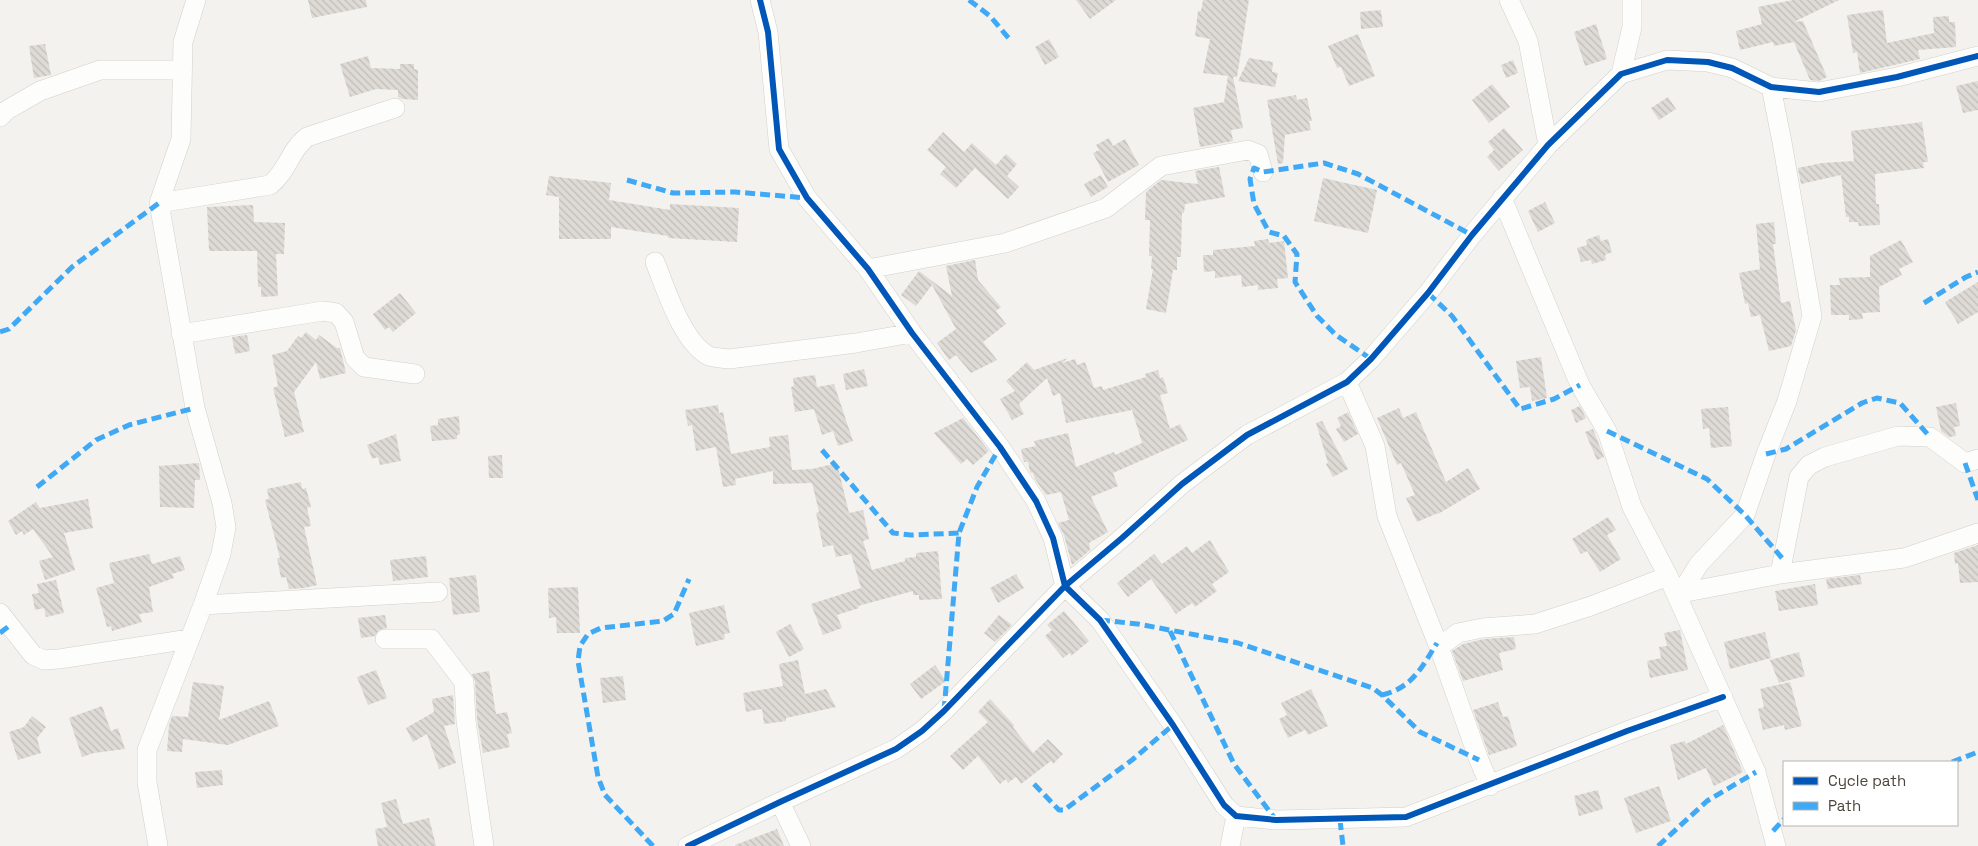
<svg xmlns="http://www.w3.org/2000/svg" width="1978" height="846" font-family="'Space Grotesk',sans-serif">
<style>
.building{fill:url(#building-back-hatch)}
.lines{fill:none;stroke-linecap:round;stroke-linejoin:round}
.minor-casing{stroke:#d2d0cb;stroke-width:20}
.minor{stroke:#fdfdfc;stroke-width:19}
.quiet{stroke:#3fa9f5;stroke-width:5;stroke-dasharray:10 5;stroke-linecap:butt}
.cycleway-casing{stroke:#fff;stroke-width:9}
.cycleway{stroke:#0057b8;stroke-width:6}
</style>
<defs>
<pattern id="building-back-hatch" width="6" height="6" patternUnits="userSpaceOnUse" patternTransform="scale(1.25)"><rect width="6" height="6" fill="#dedbd6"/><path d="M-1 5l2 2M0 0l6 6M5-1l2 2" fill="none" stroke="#c0bdb8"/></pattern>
</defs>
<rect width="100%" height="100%" fill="#f4f2ee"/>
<!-- building -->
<path class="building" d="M308 0H366L367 7 312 18Z
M1076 0H1116L1090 19Z
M1203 0H1249L1237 77H1233L1243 128 1231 130 1233 141 1200 147 1193 108 1224 102 1228 76 1203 73 1210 39 1195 36 1198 11H1201Z
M1793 0H1839L1794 22 1803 21 1827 77 1819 81 1810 80 1794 42 1774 46 1773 42 1740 50 1736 31 1762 24 1758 7Z
M1381 10 1383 27 1361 29 1360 12Z
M1883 10 1887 43 1934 33 1933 17 1949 16V22H1955L1956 47 1918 50 1920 59 1860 73 1857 52 1853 53 1847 15Z
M1596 24 1607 59 1585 66 1574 32Z
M1358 34 1375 76 1349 86 1341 67 1337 68 1328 46Z
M1049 39 1059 57 1045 65 1035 47Z
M45 44 51 75 34 78 29 46Z
M368 56 371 68 400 69V64H414V69L418 70V100L402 99 398 97V90L376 89 350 97 340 64Z
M1249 58 1273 62 1272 72 1278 73 1275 87 1238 81Z
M1513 60 1518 73 1506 78 1501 65Z
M1978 81V110L1963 113 1956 86Z
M1492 84 1510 107 1489 123 1472 100Z
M1296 95 1297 100 1307 98 1312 121H1309L1311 130 1285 135 1283 163 1278 164 1267 100Z
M1668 97 1676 109 1659 120 1651 108Z
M1922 122 1928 162H1923L1924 168 1875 174 1876 204H1879L1880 225 1859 226 1858 222H1849V217H1846L1841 175 1801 184 1798 168 1822 163 1854 161 1851 131Z
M1504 128 1523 150 1499 171 1487 157 1494 150 1488 142Z
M943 132 964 152 972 143 996 165 1006 154 1017 164 1007 176 1019 187 1008 199 975 168 956 188 940 174 946 167 927 150Z
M1109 138 1113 146 1125 139 1139 165 1108 182 1093 153 1099 150 1096 145Z
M1219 167 1225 197 1185 204 1184 213H1182L1181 257H1177V270H1173L1166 313 1146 309 1153 269H1151L1152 256H1149L1150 220H1145L1146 192 1161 180 1198 184 1195 171Z
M1101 175 1108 187 1091 197 1084 184Z
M549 176 611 183 609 200 670 210V204L739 208 737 242 668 238V236L611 227V239H559V197L546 195Z
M1323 178 1377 190 1368 233 1314 221Z
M1545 202 1555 223 1538 232 1528 211Z
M253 205 254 222 285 223 284 254H276L278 296 261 297V287H258L257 251H209L207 207Z
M1774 222 1776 244H1773L1781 303 1790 301 1796 330 1791 346 1769 351 1760 315 1751 317 1748 303 1745 304 1739 273 1760 269 1756 224Z
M1599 235 1601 241 1608 239 1612 252 1605 255 1606 260 1592 264 1591 260 1581 262 1577 248 1587 245 1586 240Z
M1268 239 1269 243 1284 241 1288 278 1277 279 1278 288 1258 290V285L1242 287 1241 275 1215 278V271L1204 272 1203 255H1213V250L1255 246 1254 241Z
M1901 240 1913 262 1899 269 1902 275 1879 287 1880 312 1862 313 1863 319 1849 320V315H1831L1830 285H1840L1839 278 1870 277V256Z
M975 260 978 280 1001 307 996 311 1006 324 983 342 997 360 971 373 956 355 949 360 937 343 956 329 932 285 916 306 901 295 919 271 952 296 946 266Z
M1978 282V312L1958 324 1945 302Z
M400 293 416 313 393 332 389 327 385 330 373 314Z
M306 332 316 340 319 335 337 348H340L346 373 320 379 316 362 294 392 304 432 285 437 273 388 278 386 272 355 287 351 298 336 301 338Z
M247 335 250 351 235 354 232 337Z
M1541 357 1547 398 1532 401 1530 387 1520 388 1516 361Z
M1068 358 1062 363 1075 359 1077 365 1085 362 1094 388 1102 386 1103 390 1146 377 1145 374 1158 370 1160 378 1163 377 1168 393 1160 395 1170 429 1180 424 1188 440 1113 473 1118 486 1091 497 1108 532 1089 543 1090 550 1072 565 1064 535 1058 523 1069 520 1061 492 1046 495 1035 479 1033 473 1030 472 1028 462H1024L1021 449 1036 446 1034 441 1068 433 1076 467 1114 452 1115 455 1142 443 1132 410 1066 423 1060 393 1053 396 1047 378 1019 404 1024 414 1012 420 1000 399 1015 391 1006 381 1027 362 1034 370Z
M864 369 868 386 846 390 843 374Z
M815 375 817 387 834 384 853 441 838 446 833 431 822 435 814 409 795 412 791 387 794 386 793 378Z
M1956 403 1960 426 1954 427 1956 436 1949 437 1941 431 1936 407Z
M718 405 719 413 723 412 731 454 770 447 769 437 788 435 792 470 812 469 837 463 849 513 863 510 869 539 863 541 872 570 905 561V558L916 557V553L938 551 942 599 919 600V595H913V591L858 606 859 608 837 615 842 628 823 635 811 604 861 588 851 554 836 557 833 545 823 547 816 513 819 512 812 483 773 484V471L735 479 736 485 723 487 716 447 696 451 692 425 688 426 685 410Z
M1580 406 1586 418 1576 423 1571 410Z
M1728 407 1732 446 1711 448 1709 428 1703 429 1701 409Z
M1399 408 1403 418 1416 412 1446 482 1468 468 1480 489 1438 514V513L1417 522 1406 498 1415 495 1401 463 1397 465 1377 418Z
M1348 412 1358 434 1344 442 1336 429 1341 426 1337 418Z
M459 416 460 434 457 435V439L432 441 430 426 438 425V419Z
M963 418 989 451 973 465 967 459 961 464 934 433Z
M1322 421 1348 469 1333 477 1326 464 1328 463 1316 423Z
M1593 429 1604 457 1597 460 1585 432Z
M396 434 401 461 380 465 378 457 372 459 367 445Z
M502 455 503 478H489L488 456Z
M199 463 200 480H195L194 508 160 507 159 466Z
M301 482 302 489 306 488 311 507 307 508 311 526 304 527 317 585 304 588 289 589 286 577 281 578 277 558H280L265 500 269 499 267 489Z
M88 499 93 528 64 533 75 570 45 580 39 561 53 557 33 529 24 535 22 531 16 535 8 521 36 502 40 508Z
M1608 517 1616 530 1607 535 1621 559 1600 572 1587 551 1581 554 1572 539Z
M1210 540 1229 572 1212 584 1217 591 1195 607 1192 603 1176 614 1151 579 1128 597 1117 583 1154 554 1162 564 1187 546 1192 553Z
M1978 545V582L1960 583 1958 563 1955 564 1954 553Z
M149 554 152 564 180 556 185 570 172 574 174 578 149 587 153 612 139 614 142 622 112 631 111 626 107 627 96 588 114 583 109 563Z
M426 556 428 577 393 581 390 560Z
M1016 574 1024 588 998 603 990 588Z
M476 575 480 612 453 615 449 578Z
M1860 575 1862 584 1828 589 1826 579Z
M56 580 64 613 46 617 44 608 35 610 32 594 39 593 37 584Z
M1815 584 1818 605 1779 611 1775 591Z
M578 587 580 633H557L556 617 549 618 548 588Z
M724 605 730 633 724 634 725 639 696 646 689 613Z
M1064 611 1089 641 1071 656 1070 653 1063 658 1045 636 1052 630 1047 625Z
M385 615 387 628 379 630 375 636 361 638 358 618Z
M999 615 1012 625 995 642 984 633Z
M790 624 804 649 789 657 776 632Z
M1680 630 1688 670 1650 678 1647 661 1661 658 1659 647 1667 646 1664 633Z
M1765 632 1771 658 1730 669 1724 642Z
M1514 637 1516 649 1499 653 1503 670 1463 681 1452 651 1463 644 1484 639Z
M1799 652 1805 676 1779 683 1770 660Z
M798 660 805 694 826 689 836 707 786 718V721L764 724 762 709 746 712 743 693 783 686 779 664Z
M935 665 946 681 921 699 910 684Z
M376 670 387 698 368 705 357 677Z
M489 671 496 714 507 712 512 733 507 734 510 747 483 753 477 720 475 681 472 674Z
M623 676 626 700 603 703 600 678Z
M193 682 224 686 219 720 269 701 279 726 228 745 183 739 182 752 167 751 169 725 172 716 188 717Z
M1790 682 1802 726 1785 730 1784 725 1763 730 1758 709 1764 707 1760 689Z
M1311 689 1328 726 1308 735 1305 730 1288 738 1279 719 1287 715 1281 703Z
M453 695 455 724 444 726 456 763 439 769 427 734 413 742 406 728 434 712 432 699Z
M990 699 1014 725 1013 727 1033 753 1048 739 1063 754 1053 764 1051 761 1021 784 1016 777 1008 783 1006 779 1000 784 978 756 963 770 950 756 988 722 978 712Z
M1498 702 1503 717 1508 716 1517 746 1489 755 1473 710Z
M102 706 111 731 118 728 125 749 94 753 82 757 69 718Z
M32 716 46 727 37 738 41 753 18 760 9 732 24 727Z
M1723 725 1743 772 1714 786 1706 768 1678 780 1670 745 1685 741 1686 744Z
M222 770 223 785 197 788 195 772Z
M1659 786 1671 821 1636 833 1624 798Z
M1598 790 1603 809 1579 816 1574 796Z
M396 799 403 824 429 818 436 846H378L375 829 387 827 381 803Z
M777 829 784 846H735V845Z"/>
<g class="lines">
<defs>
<path id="minor" d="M760 0 768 32 779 149 807 198 868 269 912 333 1000 447 1036 501 1053 538 1065 586 1100 620 1173 725 1224 805 1236 816 1276 820 1406 817 1627 731 1723 697
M1509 0 1528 41 1548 145
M1621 74 1632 27V0
M0 117 7 110 40 91 100 70H182
M1502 198 1580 385 1607 431 1632 507 1668 576 1756 772 1776 846
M159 203 270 185C288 171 289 151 307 137L395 108
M655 262C666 289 682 342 709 356 715 358 723 358 729 359L856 343 912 333
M868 269 1005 243 1106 208 1161 166 1248 150 1258 154 1263 172
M181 334 323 311 336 313 344 322 355 358 364 367 415 374
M1347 382 1375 446 1387 516 1439 647 1479 760 1490 786
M1780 574 1799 477 1809 465 1825 457 1898 436 1930 437 1965 463 1978 459
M1681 593 1699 564 1745 515 1766 454 1787 401 1812 316 1782 142 1771 87
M1676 594 1780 574 1904 558 1978 533
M203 605 438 592
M0 613 33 655 44 660 59 659 190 639
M385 639H431L464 682 466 721 484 846
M1439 647 1458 633 1482 628 1535 624 1591 606 1668 576
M780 802 801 846
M158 846 147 782V750L203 605 221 554 226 527 222 503 195 408 159 203 181 139 183 42 196 0
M688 846 780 802 896 749 922 731 944 711 1065 586 1122 538 1182 484 1247 435 1347 382 1371 359 1428 293 1472 235 1548 145 1621 74 1667 60 1708 62 1732 68 1771 87 1819 92 1897 77 1978 56
M1230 846 1236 816"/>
</defs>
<!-- minor casing -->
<use href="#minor" class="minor-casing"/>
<!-- minor -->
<use href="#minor" class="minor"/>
<!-- quiet -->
<path class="quiet" d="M969 0 990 16 1011 41
M627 180 673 193 735 192 807 198
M1428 293 1452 316 1520 409 1554 399 1580 385
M1924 303 1966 277 1978 272
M0 332 9 329 72 267 159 203
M1371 359 1336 335 1317 316 1295 282 1297 254 1284 236 1269 232 1254 204 1250 179 1254 168 1263 172 1324 163 1358 174 1472 235
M1607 431 1707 479 1745 515 1782 558
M822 450 893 533 911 535 959 533
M1766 454 1786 449 1862 403 1877 398 1900 403 1930 437
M1965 463 1978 500
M37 487 96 440 129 425 195 408
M1100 620 1138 624 1238 643 1373 688 1382 695 1420 732 1479 760
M1170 631 1234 764 1276 820
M0 633 9 626
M1382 695C1412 688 1422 667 1437 643
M944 711 959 533 977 487 1000 447
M1952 762 1978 752
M1034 784 1059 810H1064L1132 760 1173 725
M1340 820 1343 846
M1773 831 1784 819
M653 846 605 795 598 777 578 661 580 646 588 634 601 628 663 621 674 614 689 579
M1658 846 1707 801 1756 772"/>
<defs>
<path id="cycleway" d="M760 0 768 32 779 149 807 198 868 269 912 333 1000 447 1036 501 1053 538 1065 586 1100 620 1173 725 1224 805 1236 816 1276 820 1406 817 1627 731 1723 697
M688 846 780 802 896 749 922 731 944 711 1065 586 1122 538 1182 484 1247 435 1347 382 1371 359 1428 293 1472 235 1548 145 1621 74 1667 60 1708 62 1732 68 1771 87 1819 92 1897 77 1978 56"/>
</defs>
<!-- cycleway casing -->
<use href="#cycleway" class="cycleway-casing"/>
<!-- cycleway -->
<use href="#cycleway" class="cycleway"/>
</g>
<!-- legend -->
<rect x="1783" y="761" width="175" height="65" fill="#ffffff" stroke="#b7b4b0"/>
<rect x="1793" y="777" width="25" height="8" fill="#0057b8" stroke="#b7b4b0"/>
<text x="1828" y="786" font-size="15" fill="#4b4439">Cycle path</text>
<rect x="1793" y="802" width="25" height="8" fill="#3fa9f5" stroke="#b7b4b0"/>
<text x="1828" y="811" font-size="15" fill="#4b4439">Path</text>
</svg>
